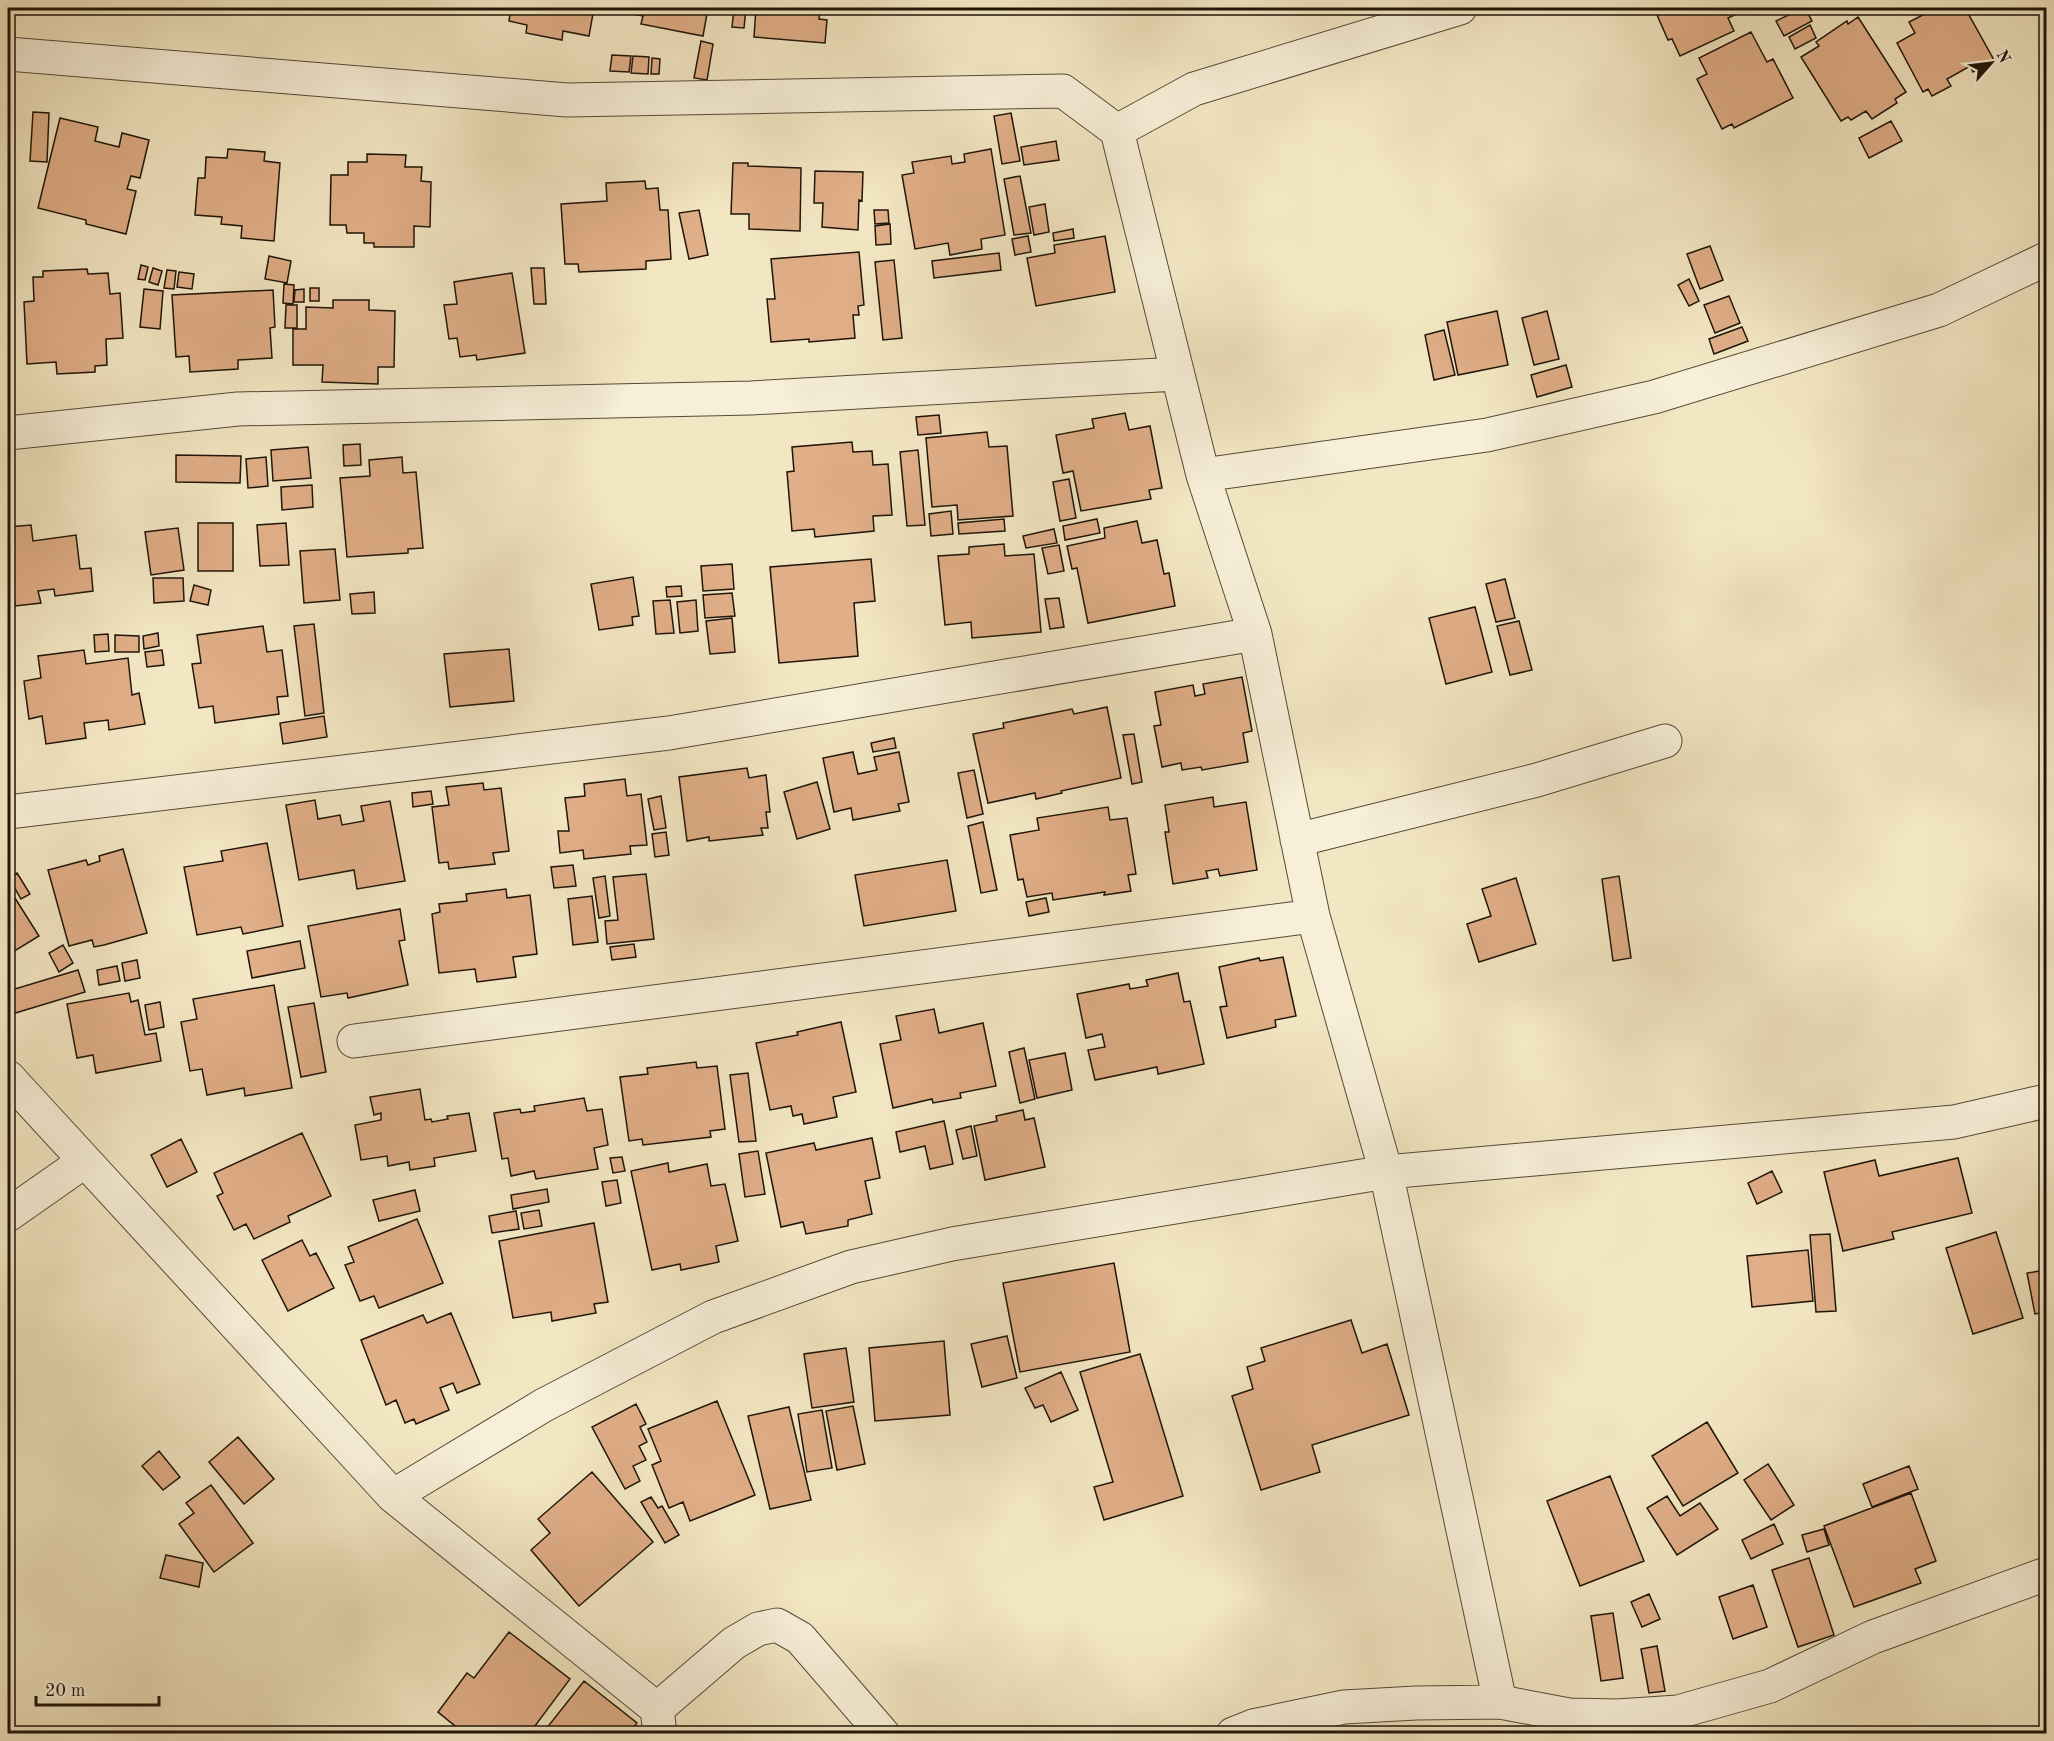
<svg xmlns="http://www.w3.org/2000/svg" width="2054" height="1741" font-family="'Old Standard TT',serif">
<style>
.building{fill:#e0ae87;stroke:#1f1509;stroke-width:1.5}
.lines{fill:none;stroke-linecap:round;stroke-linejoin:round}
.minor-casing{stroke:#544a38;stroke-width:35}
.minor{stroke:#f7efd8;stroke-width:33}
</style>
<rect width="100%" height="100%" fill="#f3e7c3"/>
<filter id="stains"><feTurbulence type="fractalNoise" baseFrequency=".00333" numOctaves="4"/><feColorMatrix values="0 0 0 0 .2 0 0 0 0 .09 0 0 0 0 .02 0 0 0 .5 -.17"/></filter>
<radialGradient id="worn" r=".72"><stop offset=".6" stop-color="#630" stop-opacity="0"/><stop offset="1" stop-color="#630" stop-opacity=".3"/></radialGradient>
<!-- building -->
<path class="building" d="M511 8H594L589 36 563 31 562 40 526 33 527 25 509 21Z
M612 8H708L703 36 641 24 643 16 612 10Z
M734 8H746L744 28 732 27Z
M756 8H820L819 19 827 20 825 43 754 37Z
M1654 8H1743L1745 10 1728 18 1734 31 1680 56 1672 39 1668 40Z
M1803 8H1805L1812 21 1784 36 1776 21Z
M1936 8H1955L1957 11 1965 8 1994 60 1973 72 1970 66 1947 79 1951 86 1932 96 1928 89 1923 92 1897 43 1915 33 1909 22Z
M1858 17 1906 92 1895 99 1897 103 1872 119 1866 111 1851 120 1848 117 1841 121 1801 57 1819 46 1816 42 1847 21 1848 24Z
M1810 25 1816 38 1795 49 1789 37Z
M1751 32 1767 62 1773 59 1793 98 1734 128 1732 124 1722 129 1697 79 1707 74 1699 58Z
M701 41 713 44 707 80 694 78Z
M612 55 631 56 629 72 610 71Z
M633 56 649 57 648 74 631 73Z
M652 58 660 59 659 74H651Z
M33 112 49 113 47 162 30 161Z
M1011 113 1020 161 1002 164 994 116Z
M60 118 98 127 95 141 119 147 122 133 149 140 140 178 131 176 127 189 136 191 126 234 86 224V220L38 208Z
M1891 121 1902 141 1869 158 1859 138Z
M1056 141 1059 160 1024 165 1021 147Z
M228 149 265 152 264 161 280 163 274 241 241 238 242 226 221 224 222 217 195 215 198 178H205L206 157 227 158Z
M991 149 1005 235 981 239 982 249 950 255 948 243 915 249 902 175 914 173 912 162 951 156 952 164 965 162 964 154Z
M367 154 406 155 405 167H422L421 181 431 182 430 227 414 226V247H374V243H364V233H347L346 225H330L331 175H348V162H367Z
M733 163H748V166L801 168 800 231 749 229V214H731Z
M815 171 863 172 862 201 859 200 858 230 822 227 823 203H814Z
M1020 176 1031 233 1014 235 1004 179Z
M645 181 646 189 658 188 660 210H668L671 259 646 261V269L579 272 578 264H565L561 204 607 201 606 183Z
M1045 204 1049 232 1034 235 1029 207Z
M699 210 708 255 689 259 679 213Z
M874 210H888L889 223 875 224Z
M890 224 891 244 876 245 875 226Z
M1073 229 1074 238 1054 241 1053 233Z
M1028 236 1031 252 1015 255 1012 239Z
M1105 236 1115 292 1036 306 1027 258 1055 253 1054 245Z
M1710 246 1723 280 1700 289 1687 254Z
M859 252 864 305 858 306 859 315H853L855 338 809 342V339L771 342 767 299H775L771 259Z
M999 253 1001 270 934 278 932 261Z
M269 256 291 261 287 283 265 279Z
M894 260 902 338 883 340 875 262Z
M141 265 148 267 145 280 138 279Z
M153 268 162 271 158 285 149 282Z
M531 268H544L546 304H534Z
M87 269 88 274 108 273 110 294 120 293 123 338 106 339 107 365 95 366V372L57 374 56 362 27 364 24 302 34 301 33 277H43V271Z
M167 270 176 271 174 289 164 288Z
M179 272 194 274 192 289 177 287Z
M512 273 525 353 477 360 476 355 460 357 457 338 449 339 444 305 457 304 454 282Z
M1689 279 1699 301 1689 306 1678 285Z
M284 284 294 285 293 304 283 303Z
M310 288H319V301H310Z
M144 289 163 291 160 329 140 327Z
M304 289V302H294L295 290Z
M273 290 275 327 270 328 272 358 238 360V369L190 372 189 356 176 357 172 295Z
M1729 296 1740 323 1715 333 1704 305Z
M333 300H369V310L395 311 394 367H378V384L322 382 323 365H293V329H306V307L333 308Z
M286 305H297V328H285Z
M1497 311 1508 365 1458 375 1447 322Z
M1547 311 1559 359 1534 365 1522 318Z
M1742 327 1748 341 1714 354 1709 339Z
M1444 330 1455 375 1434 380 1425 335Z
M1566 365 1572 387 1537 397 1531 375Z
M1125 413 1129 430 1150 426 1162 488 1149 490 1151 499 1081 511 1073 471 1063 473 1056 435 1094 428 1092 419Z
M939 415 941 433 918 435 916 417Z
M987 432 989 447 1007 446 1013 516 958 520 957 505 932 507 926 438Z
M852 442 853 452 872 451 873 465 888 464 892 515 873 516 874 531 815 537 814 529 792 531 787 472 794 471 792 447Z
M360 444 361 465 344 466 343 445Z
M308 447 311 478 273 481 271 450Z
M918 450 925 525 907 526 900 452Z
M176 455 241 456 240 483 176 482Z
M266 457 268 486 248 488 246 459Z
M402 457 403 473 416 472 423 548 408 549V553L347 557 340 478 370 476 369 460Z
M1069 479 1076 518 1060 521 1053 482Z
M312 485 313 507 282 510 281 487Z
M951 511 953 534 931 536 929 514Z
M1004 519 1005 531 959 534 958 523Z
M1097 519 1100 533 1065 540 1063 526Z
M1137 521 1142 543 1157 540 1164 574 1169 573 1175 606 1088 623 1077 568 1072 569 1067 546 1105 538 1104 528Z
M198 523H233V571H198Z
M286 523 289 565 260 566 257 525Z
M31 525 33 541 76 535 80 569 91 568 93 591 55 596 54 589 38 591 41 603 15 606 11 578H8V527Z
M178 528 184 570 151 575 145 532Z
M1054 529 1057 543 1026 548 1023 536Z
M1004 544 1005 556 1034 554 1041 632 972 638 971 622 945 625 938 556 969 554V547Z
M1059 545 1064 571 1048 574 1042 548Z
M335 549 340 600 304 603 300 551Z
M871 559 875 601 854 603 858 656 779 663 770 567Z
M732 564 734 589 703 591 701 566Z
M633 577 639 616 632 617 633 625 599 630 591 584Z
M153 578H183L184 601 154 603Z
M1505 579 1515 618 1496 622 1486 584Z
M194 585 211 590 208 605 190 601Z
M681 586 682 596 667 597 666 587Z
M374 592 375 613 352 614 350 594Z
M732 593 735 616 705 618 703 595Z
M1059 598 1064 627 1050 629 1045 599Z
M670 600 674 633 656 634 653 601Z
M696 600 698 631 680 633 677 602Z
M1475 607 1492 672 1446 684 1429 618Z
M732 618 735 652 710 654 706 621Z
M1519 621 1532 670 1510 675 1497 626Z
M314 624 324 713 305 716 294 626Z
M263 626 267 652 282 650 288 696 277 697 279 714 215 723 213 706 199 708 192 664 201 663 197 635Z
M158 633 159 646 144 649 143 636Z
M108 634 109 651 95 652 94 635Z
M115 635 139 636V652H115Z
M509 649 514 701 450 707 444 654Z
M84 650 86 664 128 658 132 695 139 693 145 724 109 730 108 720 84 723 86 738 46 744 42 716 29 719 24 681 41 678 38 656Z
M162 650 164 665 147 667 145 652Z
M1242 677 1252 731 1243 733 1248 762 1202 770 1201 767 1182 770 1181 763 1162 767 1154 726 1161 725 1155 692 1193 685 1195 696 1205 694 1203 684Z
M1107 707 1121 778 1061 791 1062 793 1036 799 1035 793 988 803 973 734 1004 728 1003 723 1072 709 1074 714Z
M324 716 327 737 283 744 280 723Z
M1134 734 1142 782 1132 784 1123 735Z
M894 738 896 748 873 752 871 743Z
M853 752 858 774 877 770 874 757 899 752 909 802 898 804 900 811 853 820 851 808 834 812 823 758Z
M747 768 749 778 766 775 770 812H766L768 828H761L763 835 709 841V837L687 841 679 777Z
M974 770 983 814 967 818 958 773Z
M625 779 627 796 641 794 647 845 630 846 631 854 584 859 583 850 560 853 558 831H569L565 798 585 796 584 784Z
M817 782 830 829 797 839 784 792Z
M483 783 484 790 501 788 509 851 493 853 495 864 449 869 448 862 439 863 432 807 449 805 446 787Z
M431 791 433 804 413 807 412 793Z
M661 796 666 828 654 830 648 799Z
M1213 797 1214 807 1246 802 1257 870 1220 876 1218 869 1206 871 1208 878 1173 884 1165 832H1169L1165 805Z
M315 800 318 819 340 815 342 825 364 821 361 806 390 801 405 881 357 889 354 870 299 880 286 805Z
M1108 807 1110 820 1127 818 1136 874 1128 875 1131 891 1104 895 1105 892 1053 900 1052 893 1027 897 1023 879 1018 880 1010 835 1039 830 1037 818Z
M983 822 997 890 981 893 968 826Z
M666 832 669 855 655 857 652 834Z
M267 843 283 926 243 934 241 927 197 935 184 867 223 861 221 851Z
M123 849 147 933 104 945 94 947 92 940 69 946 48 870 86 860 88 865 100 861 99 856Z
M947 860 956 911 864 926 855 875Z
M573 865 576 886 554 888 551 867Z
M17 873 30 894 21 899 9 878Z
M646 874 654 939 607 944 605 921 618 920 613 877Z
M605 876 610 916 599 918 593 878Z
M1619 876 1631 958 1613 961 1602 879Z
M1516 878 1536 944 1479 962 1467 924 1491 916 1482 889Z
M8 887 39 936 8 955Z
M506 889 507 898 530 895 537 954 513 957 516 977 477 982 475 969 439 973 432 914 440 912 439 904 467 901 466 894Z
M592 896 598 942 573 945 568 899Z
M1046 898 1049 912 1029 916 1026 902Z
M400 909 405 940 399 941 408 985 348 998 347 993 321 997 308 926Z
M300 941 305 968 252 978 247 951Z
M634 944 636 957 612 960 610 947Z
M63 945 73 963 59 972 49 953Z
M1283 957 1296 1016 1275 1020 1276 1027 1227 1038 1220 1007 1227 1006 1219 967 1259 958 1260 961Z
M137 960 140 978 125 981 122 963Z
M117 966 120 981 99 985 97 970Z
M78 970 85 992 12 1014 8 1001V991Z
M1178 973 1184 1002 1190 1001 1204 1064 1158 1074 1157 1067 1095 1080 1088 1050 1105 1047 1102 1034 1086 1038 1077 994 1129 984 1130 989 1148 986 1146 980Z
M274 985 292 1088 245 1096 244 1088 207 1095 202 1069 190 1071 181 1022 197 1019 193 999Z
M129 993 131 1002 138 1000 145 1035 156 1033 161 1061 96 1073 93 1055 77 1058 67 1004Z
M160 1002 164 1027 149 1030 145 1005Z
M314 1003 326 1072 301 1077 288 1007Z
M934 1009 939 1033 983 1023 996 1086 960 1093 961 1098 933 1103 932 1099 893 1108 880 1044 901 1040 896 1016Z
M841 1022 856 1092 833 1097 837 1117 804 1124 802 1114 793 1116 791 1106 770 1110 756 1043 798 1035 797 1032Z
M1024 1048 1035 1099 1020 1103 1009 1052Z
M1065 1053 1072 1090 1037 1098 1029 1060Z
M696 1062 697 1068 717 1066 725 1129 710 1131 711 1137 643 1145 642 1139 629 1141 620 1077 648 1074 647 1068Z
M748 1073 756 1141 739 1142 730 1075Z
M420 1089 425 1120 431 1119 432 1122 448 1119 447 1116 469 1113 476 1151 434 1158 435 1166 410 1170 409 1162 388 1166 387 1156 361 1160 355 1125 381 1120V1113L374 1115 370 1097Z
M584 1098 587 1111 602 1109 608 1145 594 1148 598 1169 536 1179 534 1171 511 1176 508 1158 502 1159 494 1113 520 1109 521 1113 535 1111 534 1106Z
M1023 1110 1025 1120 1034 1118 1045 1167 985 1180 974 1126 997 1121 996 1116Z
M944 1121 953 1164 930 1169 925 1146 900 1152 896 1132Z
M971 1126 977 1156 963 1159 956 1130Z
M302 1133 331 1196 288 1216 290 1222 254 1239 246 1224 234 1230 217 1196 223 1193 214 1173Z
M872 1138 880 1178 865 1181 872 1214 848 1220V1226L806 1234 803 1222 781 1227 766 1153 814 1143 816 1150Z
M181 1139 197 1172 167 1187 151 1155Z
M758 1151 765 1194 745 1197 739 1154Z
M622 1157 625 1171 613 1173 610 1158Z
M1958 1158 1972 1213 1892 1232 1894 1239 1843 1251 1824 1172 1875 1160 1879 1176Z
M668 1163 669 1172 707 1164 711 1186 725 1184 738 1241 716 1246 719 1262 681 1270 680 1264 652 1270 631 1171Z
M1772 1171 1782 1192 1757 1204 1748 1183Z
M617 1180 621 1203 606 1206 602 1182Z
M547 1189 549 1202 513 1209 511 1195Z
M415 1190 420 1211 379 1221 373 1200Z
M539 1210 542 1226 524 1229 521 1213Z
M516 1211 519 1229 492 1233 489 1216Z
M417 1219 443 1283 379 1308 374 1296 360 1301 345 1265 354 1262 348 1247Z
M594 1223 608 1302 594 1304 596 1313 552 1321 551 1312 513 1318 499 1241Z
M1996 1232 2023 1318 1973 1334 1946 1248Z
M1830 1234 1836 1311 1816 1312 1810 1235Z
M302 1240 310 1256 316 1253 334 1288 288 1311 262 1260Z
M1808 1250 1813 1301 1752 1307 1747 1256Z
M1114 1263 1130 1352 1020 1372 1003 1283Z
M2046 1270V1312L2035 1314 2027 1273Z
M451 1313 480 1384 457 1393 453 1383 440 1388 449 1410 416 1424 414 1419 405 1423 396 1400 386 1405 361 1340 423 1315 427 1323Z
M1351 1320 1362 1353 1387 1344 1409 1415 1312 1445 1320 1472 1261 1490 1232 1396 1253 1389 1247 1367 1265 1361 1261 1348Z
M1007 1336 1017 1378 982 1387 971 1344Z
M944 1341 950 1415 875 1421 869 1348Z
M846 1348 854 1402 812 1408 804 1354Z
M1140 1354 1183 1496 1104 1520 1094 1487 1113 1482 1080 1372Z
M1061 1372 1078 1410 1051 1422 1043 1405 1035 1408 1025 1388Z
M717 1401 755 1495 690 1521 683 1502 669 1508 652 1465 661 1461 648 1429Z
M636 1404 646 1424 640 1427 647 1442 639 1446 646 1460 633 1466 640 1481 625 1489 592 1427Z
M853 1406 865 1464 837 1470 826 1411Z
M789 1407 811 1500 770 1509 748 1416Z
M822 1410 832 1468 807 1472 798 1414Z
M1707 1422 1738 1473 1683 1506 1652 1456Z
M238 1437 274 1479 244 1504 209 1462Z
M159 1451 180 1477 163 1490 142 1466Z
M1768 1464 1794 1505 1771 1520 1744 1480Z
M1909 1466 1918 1489 1872 1507 1863 1484Z
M592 1472 653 1542 579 1606 531 1550 550 1533 538 1519Z
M1610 1476 1644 1561 1580 1586 1547 1501Z
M211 1485 253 1543 214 1572 179 1524 194 1513 186 1503Z
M1911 1493 1936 1561 1915 1569 1921 1583 1854 1607 1824 1526Z
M1667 1496 1680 1516 1700 1503 1718 1529 1677 1555 1647 1508Z
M651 1497 658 1508 662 1506 679 1535 665 1543 641 1502Z
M1774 1524 1783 1544 1751 1559 1742 1540Z
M1824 1529 1829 1545 1807 1552 1802 1535Z
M166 1555 203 1563 199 1587 160 1578Z
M1809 1558 1834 1635 1798 1647 1772 1570Z
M1753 1585 1767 1627 1733 1639 1719 1597Z
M1649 1594 1660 1619 1642 1627 1631 1602Z
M1613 1613 1623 1678 1601 1681 1591 1616Z
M509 1632 570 1679 529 1734H465L438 1712 467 1673 474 1678Z
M1657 1646 1665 1691 1649 1693 1641 1649Z
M584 1681 637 1723 629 1734H542Z"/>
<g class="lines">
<defs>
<path id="minor" d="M8 54 567 100 1063 91 1117 131 1194 89 1460 8
M1117 131 1203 475 1255 634 1313 916 1386 1172 1500 1702
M8 433 238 409 751 398 1177 374
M1203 475 1487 435 1654 397 1939 310 2046 259
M8 812 669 733 1255 634
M1297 840 1537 780 1665 741
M354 1041 1313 916
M8 1077 393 1496 657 1709 660 1734
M8 1215 85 1161
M393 1496 544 1405 713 1317 851 1267 952 1244 1386 1172 1954 1122 2046 1101
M657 1709 734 1643 758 1629 777 1625 800 1638 883 1734
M1233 1734 1253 1726 1344 1707 1416 1703 1500 1702 1569 1715 1617 1716 1678 1712 1770 1686 1873 1637 2046 1574"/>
</defs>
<!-- minor casing -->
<use href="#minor" class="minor-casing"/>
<!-- minor -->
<use href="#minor" class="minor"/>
</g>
<!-- margin -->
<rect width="2054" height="1741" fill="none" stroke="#f3e7c3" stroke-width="30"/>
<rect x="9" y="9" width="2036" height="1723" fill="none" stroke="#1f1509" stroke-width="3"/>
<rect x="15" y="15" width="2024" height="1711" fill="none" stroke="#1f1509" stroke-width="1.5"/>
<!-- north arrow -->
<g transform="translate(1991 63) rotate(62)" stroke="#f7efd8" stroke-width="4.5" paint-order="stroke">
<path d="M0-4.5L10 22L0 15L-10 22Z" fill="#1f1509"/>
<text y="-9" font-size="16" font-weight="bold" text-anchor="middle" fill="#1f1509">N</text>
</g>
<!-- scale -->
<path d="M36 1696v9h123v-9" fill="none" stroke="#1f1509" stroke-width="3"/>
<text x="45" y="1696" font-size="18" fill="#1f1509" stroke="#f7efd8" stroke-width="4.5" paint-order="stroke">20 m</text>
<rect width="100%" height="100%" filter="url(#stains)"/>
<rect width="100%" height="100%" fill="url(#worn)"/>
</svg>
